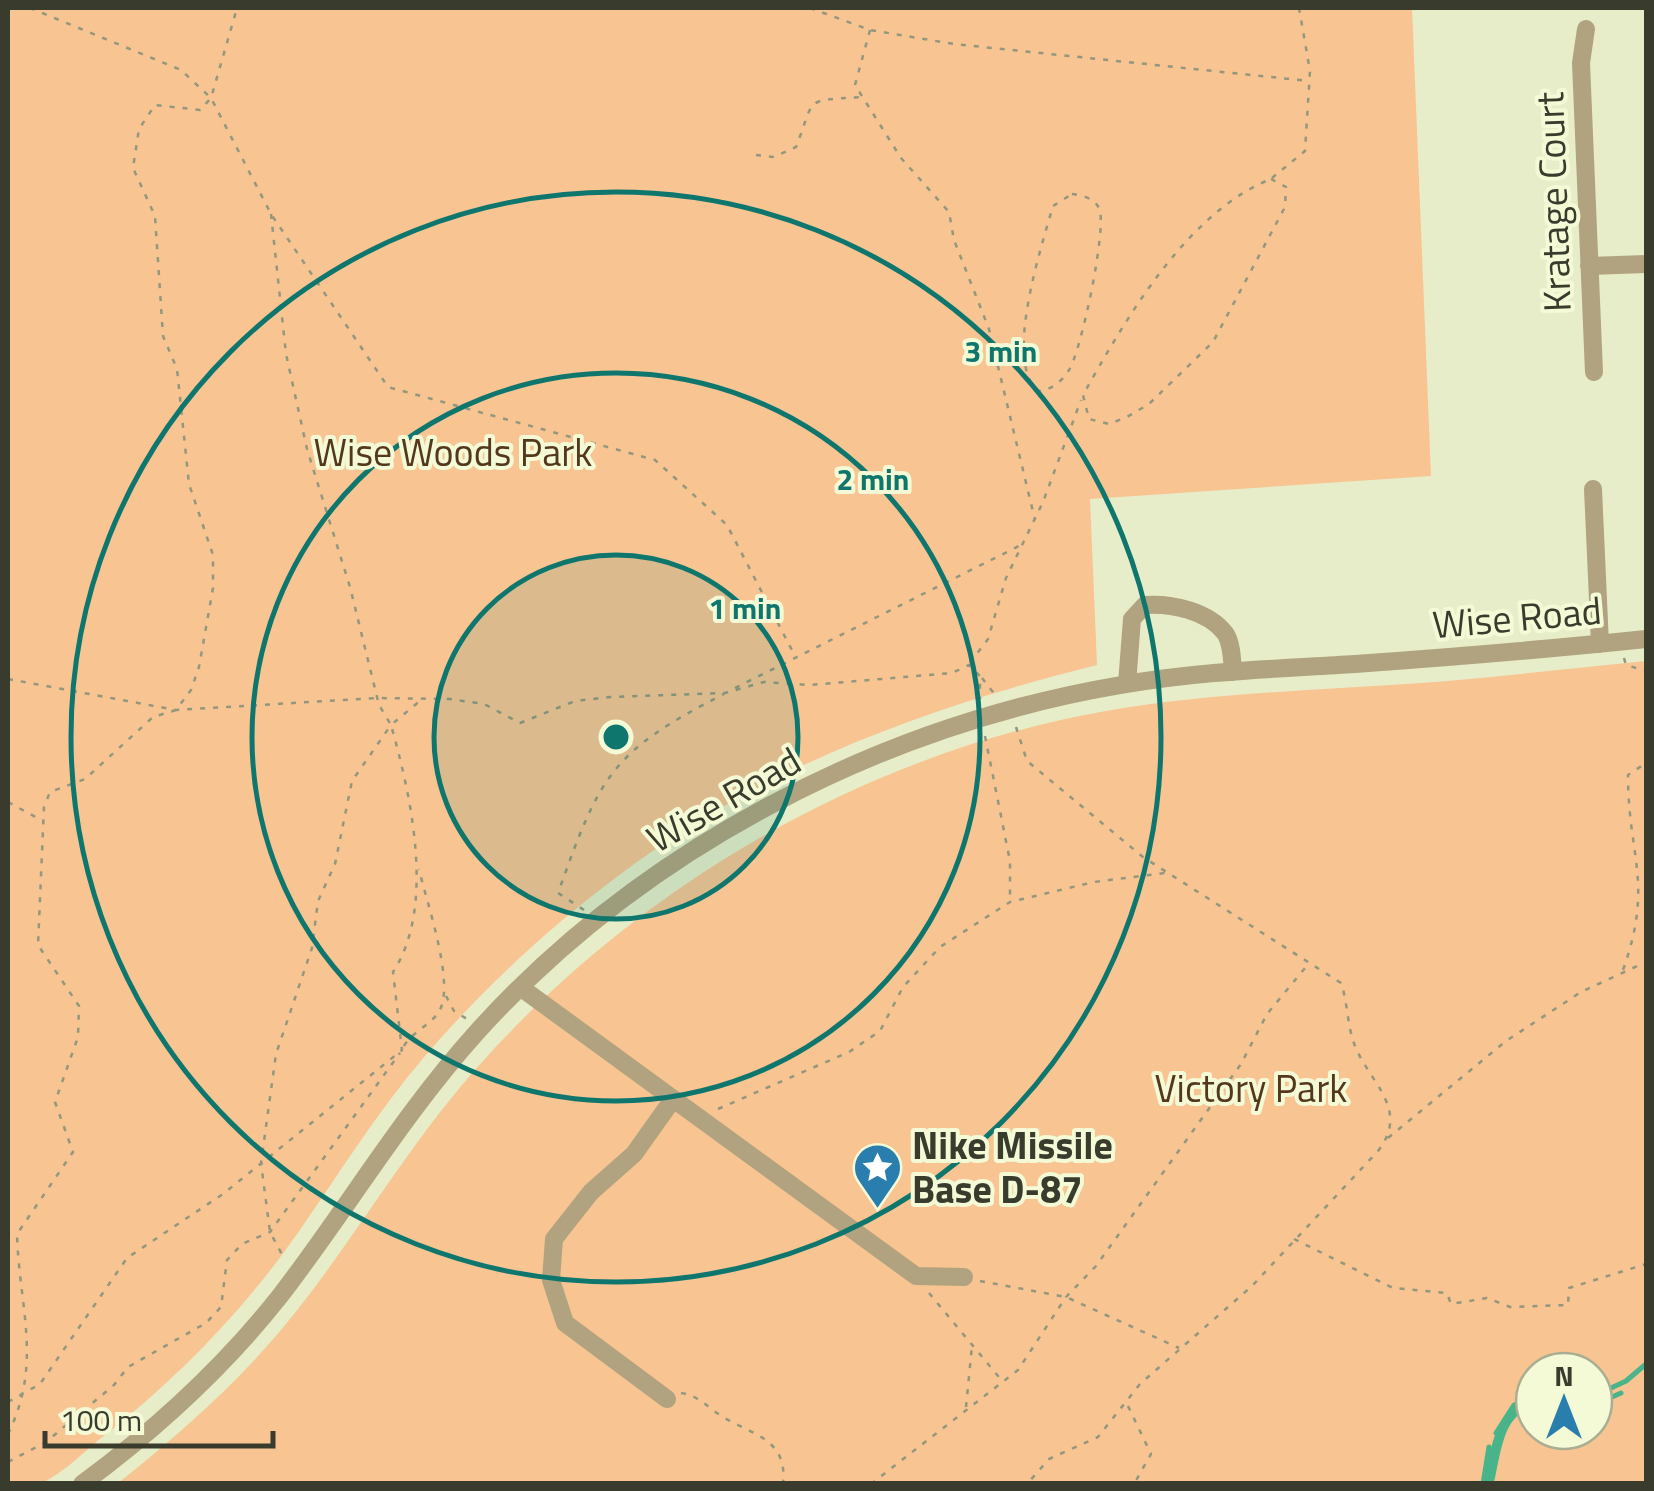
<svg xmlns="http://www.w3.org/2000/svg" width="1654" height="1491" font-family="'Titillium Web',sans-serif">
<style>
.green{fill:#f7c492;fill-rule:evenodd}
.water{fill:#49b389}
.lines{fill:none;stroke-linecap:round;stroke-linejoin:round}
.stream{stroke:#49b389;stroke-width:5}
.path{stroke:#93977e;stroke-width:2.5;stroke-dasharray:5 8;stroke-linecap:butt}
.minor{stroke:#b1a37f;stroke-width:18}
.ring{fill:none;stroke:#0f766e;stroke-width:5}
.labels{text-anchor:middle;stroke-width:8;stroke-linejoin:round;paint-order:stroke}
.street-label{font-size:38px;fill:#393b2d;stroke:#f4fad6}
.park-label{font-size:38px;fill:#54381b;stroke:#f4fad6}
.poi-label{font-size:38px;font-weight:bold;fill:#393b2d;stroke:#f4fad6;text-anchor:start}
.centre{fill:#0f766e;stroke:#f4fad6;stroke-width:5}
.ring-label{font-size:30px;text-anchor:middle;font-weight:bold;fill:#0f766e;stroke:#f4fad6;stroke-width:8;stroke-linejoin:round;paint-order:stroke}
</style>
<rect width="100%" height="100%" fill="#e7edc9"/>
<!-- green -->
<path class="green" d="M8 8H1412L1431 476 1090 499 1097 665C924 708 761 768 618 876 547 929 482 990 425 1056 377 1112 339 1174 297 1234 244 1310 178 1378 105 1435 86 1449 61 1477 38 1484 29 1486 16 1484 8 1483Z
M1646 661V1483L117 1484C180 1434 240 1381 290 1319 358 1235 410 1141 483 1061 644 882 868 753 1106 711 1215 692 1326 690 1436 682 1506 676 1576 668 1646 661ZM1534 1371H1594V1431H1534Z"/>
<!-- water -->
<path class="water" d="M1534 1397V1405C1499 1411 1498 1457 1491 1483H1483C1491 1453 1494 1403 1534 1397Z"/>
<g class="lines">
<!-- stream -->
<path class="stream" d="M1594 1396 1626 1381 1646 1364
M1594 1405 1621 1393
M1496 1433 1514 1405 1534 1397
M1483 1484 1489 1447
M1491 1484C1498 1457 1499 1411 1534 1405"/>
<!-- path -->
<path class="path" d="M30 8 181 70 211 98 271 214 388 387 655 460 727 525 795 656
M810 8 870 30 954 44 1309 81
M870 30 855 85 901 158 949 212 954 240 989 329 1035 520
M756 155 774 157 796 147C816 96 802 101 861 97
M1272 178 1305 151 1310 71 1299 8
M1271 179 1286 187 1285 207 1213 342 1149 404 1127 417 1109 424 1089 419 1083 395C1125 320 1187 212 1271 179Z
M1072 194C1082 195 1094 198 1099 208 1108 225 1081 352 1069 370 1062 381 1052 390 1038 391 1003 362 1042 245 1053 206Z
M271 214 286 354 307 449 350 587 379 705 391 725 352 781 335 864 318 901 312 948 276 1054 261 1163 270 1232 285 1260
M1624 658 1626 665 1646 671
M970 663 988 639 1006 578 1043 502 1081 400
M982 678 996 696
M8 679 176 710 377 698 450 699 484 704 520 723 575 701 610 697 725 693 764 682 810 685 952 673 969 665 980 676V699
M735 688 1023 544
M1016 727 1027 761 1143 857 1341 983C1347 1000 1347 1019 1352 1037 1363 1079 1413 1106 1378 1151L1252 1286 1140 1384 1098 1437 1049 1459 1027 1484
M985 736 1010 861V902
M8 802 41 820
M584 910 558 893C600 776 610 752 724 694
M1623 970C1654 883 1628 857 1628 775L1646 763
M446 996 454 1011 467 1019
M404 1046C412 1032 429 1026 438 1013 457 987 426 901 419 869
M718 1109 849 1052 880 1031 903 987 940 947 1010 902 1094 882 1165 873
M1388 1138 1506 1041 1581 992 1646 962
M1294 1239 1393 1288 1447 1293 1451 1304 1487 1298 1510 1307 1568 1305 1569 1288 1646 1264
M980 1281 1066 1297 1179 1348
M929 1293 1003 1382
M681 1393C698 1395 708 1408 723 1417 753 1435 788 1439 783 1484
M8 1402 40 1384 127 1258 223 1194 402 1050 393 972C436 907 411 796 391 725L421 700
M1128 1406 1151 1454 1134 1484
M966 1407 972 1346
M8 1434C43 1363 19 1308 17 1234L73 1152 55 1102 78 1037 79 1006 38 945 44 807 50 792 85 779 153 717 176 710 191 690 199 667 213 588V555L189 484 177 369 163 336 155 216 133 168 139 129 155 105 200 110 211 98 237 8
M8 1462 46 1442 114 1385 128 1367 206 1323 221 1307 227 1260 242 1244 270 1232 400 1053
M871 1484 1018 1370 1066 1297 1096 1266 1241 1064 1267 1014 1310 962"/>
<!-- minor -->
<path class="minor" d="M1586 29 1581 63 1594 372
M1589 266 1646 264
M1593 489 1600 644
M1127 684 1132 619 1145 605C1171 603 1208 611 1225 633 1232 643 1232 660 1233 672
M520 987 916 1276 964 1277
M667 1399 565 1323 551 1280 554 1239 591 1192 634 1154 671 1102
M82 1484C155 1430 223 1368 280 1296 347 1209 403 1114 477 1032 642 849 879 726 1121 685 1198 671 1277 669 1355 664 1453 657 1550 649 1646 639"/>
</g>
<!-- distance rings -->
<circle cx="616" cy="737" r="182" fill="#0f766e" fill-opacity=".12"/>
<g class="ring">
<circle cx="616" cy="737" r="182"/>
<circle cx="616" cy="737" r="364"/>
<circle cx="616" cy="737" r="545"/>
</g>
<!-- icons -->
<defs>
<symbol id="sight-pin" viewBox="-11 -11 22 30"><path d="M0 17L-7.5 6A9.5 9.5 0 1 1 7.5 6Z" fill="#2a7eae" stroke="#f4fad6"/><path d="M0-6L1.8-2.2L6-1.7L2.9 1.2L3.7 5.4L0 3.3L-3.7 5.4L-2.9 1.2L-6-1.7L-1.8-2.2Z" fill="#fff"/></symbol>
</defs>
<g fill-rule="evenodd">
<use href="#sight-pin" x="850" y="1140" width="55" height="75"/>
</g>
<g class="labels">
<!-- street labels -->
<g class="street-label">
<text transform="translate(1554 202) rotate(-92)" y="13">Kratage Court</text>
<text transform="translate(1517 618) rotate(-5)" y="13">Wise Road</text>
<text transform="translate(724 800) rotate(-30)" y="13">Wise Road</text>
</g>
<!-- park labels -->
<g class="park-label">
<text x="453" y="466">Wise Woods Park</text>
<text x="1251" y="1102">Victory Park</text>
</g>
<!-- poi labels -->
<g class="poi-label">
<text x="912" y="1159">Nike Missile<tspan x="912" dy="44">Base D-87</tspan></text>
</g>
</g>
<circle cx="616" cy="737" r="15" class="centre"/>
<g class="ring-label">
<text x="1001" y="362">3 min</text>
<text x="873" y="490">2 min</text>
<text x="745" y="619">1 min</text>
</g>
<!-- border -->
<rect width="1654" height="1491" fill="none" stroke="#393b2d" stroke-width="20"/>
<!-- north arrow -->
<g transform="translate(1564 1401)"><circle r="48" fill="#f4fad6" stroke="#a9ae92" stroke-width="2.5"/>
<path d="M0-8L18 38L0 25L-18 38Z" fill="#2a7eae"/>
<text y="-15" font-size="28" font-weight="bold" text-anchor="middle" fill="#393b2d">N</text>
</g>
<!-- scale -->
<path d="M45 1431v15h228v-15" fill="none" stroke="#393b2d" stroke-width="5"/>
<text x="60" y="1431" font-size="30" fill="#393b2d" stroke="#f4fad6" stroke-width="8" paint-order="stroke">100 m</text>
</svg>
